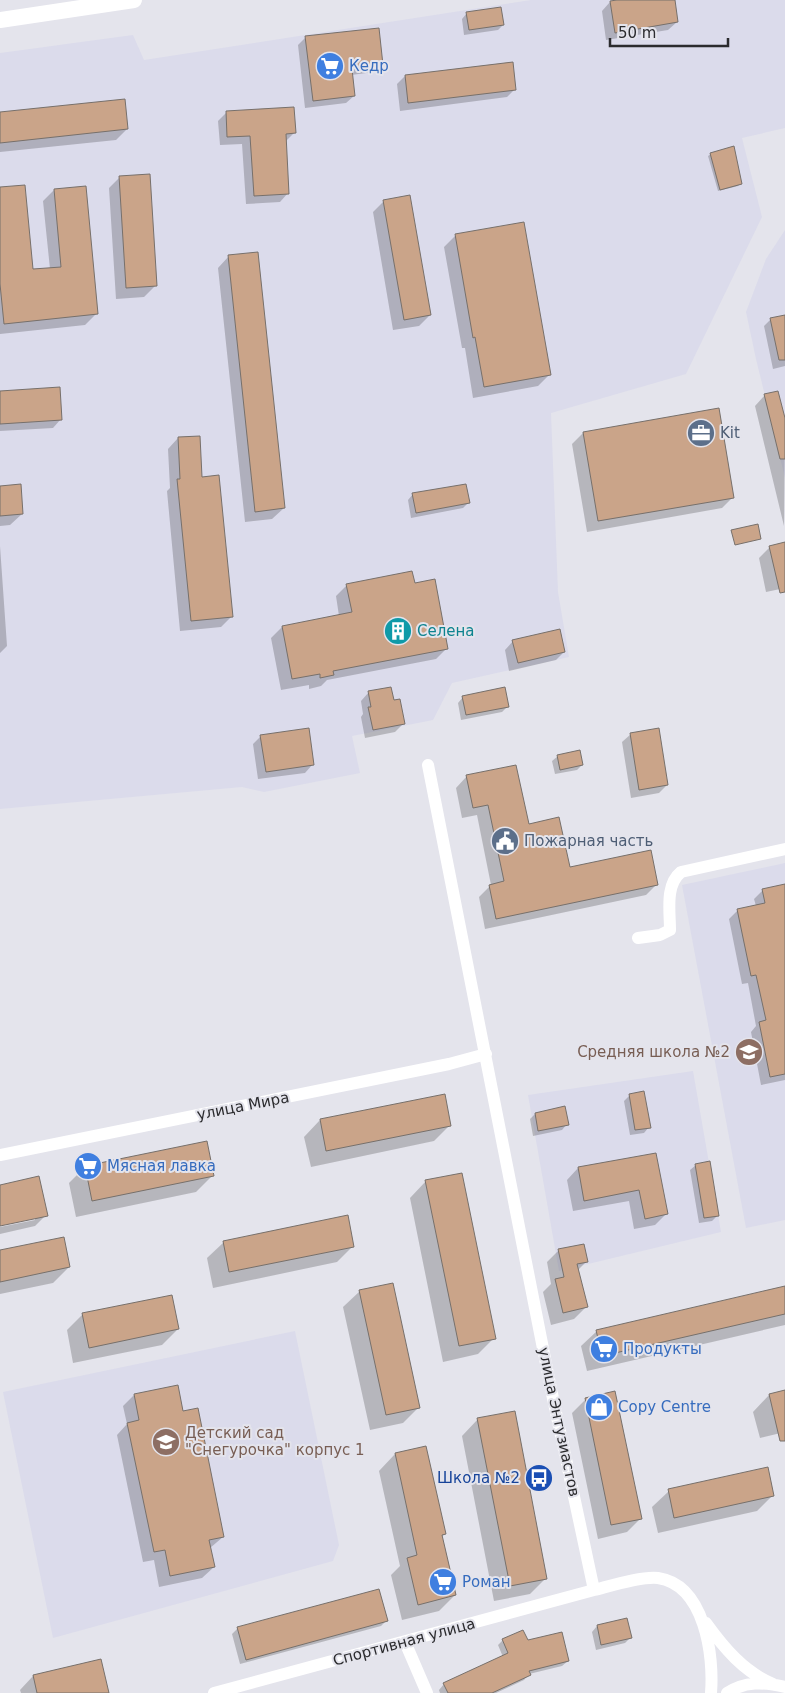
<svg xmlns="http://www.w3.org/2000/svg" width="785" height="1693" font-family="'DejaVu Sans',sans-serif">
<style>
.built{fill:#dbdbeb}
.shadow{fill:#0003}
.building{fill:#caa489;stroke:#77706b}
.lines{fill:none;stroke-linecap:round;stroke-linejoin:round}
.minor{stroke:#fff;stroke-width:12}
.tertiary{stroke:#fff;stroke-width:16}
.labels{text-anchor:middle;stroke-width:4;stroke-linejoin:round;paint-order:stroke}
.shop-label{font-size:15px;fill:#366cbe;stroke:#e4e4ec;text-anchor:start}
.service-label{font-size:15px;fill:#4e5e75;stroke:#e4e4ec;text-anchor:start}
.culture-label{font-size:15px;fill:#0d838f;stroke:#e4e4ec;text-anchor:start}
.education-label{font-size:15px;fill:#785e54;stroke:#e4e4ec;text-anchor:end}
.street-label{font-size:15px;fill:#2b2b2e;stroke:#e4e4ec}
.transit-label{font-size:15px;fill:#164399;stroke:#e4e4ec;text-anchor:end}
</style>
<rect width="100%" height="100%" fill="#e4e4ec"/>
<!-- built -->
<path class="built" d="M531 0H785V128L742 138 762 217 686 374 551 413 558 592 569 657 452 683 433 720 352 736 360 773 264 792 242 787 0 809V53L133 35 144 60Z
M785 230V478L756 359 746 312 766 259Z
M785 863V1220L746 1228 682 885Z
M693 1071 721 1232 559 1271 528 1095Z
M295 1331 339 1545 333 1561 53 1638 3 1392Z"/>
<!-- shadow -->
<path class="shadow" d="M673 0 677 22 668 30 606 40 602 11 610 2Z
M467 13 503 25 498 30 464 35 462 19Z
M306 37 382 65 374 72 351 75 354 96 346 103 305 108 298 45Z
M405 76 515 89 507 97 400 111 397 84Z
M226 113 294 133 286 141 288 193 280 202 246 204 242 144 220 145 218 121Z
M0 114 127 129 116 140 0 152Z
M711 154 740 184 738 186 718 191 708 156Z
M120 177 155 286 144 297 116 299 109 188Z
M0 188 32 271 50 269 43 201 54 190 97 313 85 325 0 334Z
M384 201 430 315 419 326 393 330 373 212Z
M523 224 549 375 538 386 473 398 465 348H462L444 247 455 236Z
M229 256 284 508 272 519 245 522 218 268Z
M785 316V366L773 369 764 326 771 319Z
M0 392 61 419 53 428 0 431Z
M765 395 785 423 784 526 755 406Z
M583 433 733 497 722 508 587 532 572 444Z
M178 438 201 478 231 617 221 627 180 631 167 491 170 488 168 449Z
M0 487 22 514 10 525 0 526Z
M413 494 468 503 463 508 411 518 408 500Z
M785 543V588L766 592 759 558 770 547Z
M0 546 7 646 0 653Z
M414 584 447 648 436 659 327 680 321 686 309 689V685L281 690 271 638 282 627 339 616 336 596 347 585Z
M513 641 564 652 556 660 509 671 505 650Z
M369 692 393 701 403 724 395 732 365 738 361 717 363 714 361 701Z
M463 697 508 706 502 712 461 720 458 703Z
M631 734 667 785 659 793 631 798 622 742Z
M261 736 313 764 305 773 258 779 253 744Z
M558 756 582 765 577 770 555 774 552 761Z
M467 776 528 825 569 869 657 884 646 895 485 929 479 897 491 885 477 815 462 818 456 788Z
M785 885V1080L761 1085 751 1032 756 1026 748 983 742 984 729 919 738 910 756 906 754 899 763 890Z
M630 1095 649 1127 644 1133 630 1135 624 1101Z
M535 1114 567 1124 562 1130 533 1136 530 1119Z
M320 1120 450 1125 434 1141 311 1167 304 1137Z
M655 1154 666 1214 655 1225 634 1229 629 1201 573 1211 567 1180 578 1168Z
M696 1165 718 1215 712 1221 699 1223 690 1170Z
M85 1167 212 1176 196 1192 76 1217 69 1183Z
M426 1181 494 1338 478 1354 443 1362 410 1198Z
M0 1186 46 1215 35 1226 0 1234V1227L35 1220V1217L0 1225Z
M224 1242 353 1246 337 1262 213 1288 207 1258Z
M559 1250 586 1262 578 1270 586 1307 574 1319 551 1325 543 1292 551 1284 547 1262Z
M0 1252 69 1267 53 1283 0 1294Z
M785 1288V1325L587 1371 581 1346 597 1331Z
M360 1291 419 1407 403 1423 370 1430 343 1307Z
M83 1314 178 1329 162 1345 73 1363 67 1330Z
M785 1392V1432L760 1438 753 1412 769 1395Z
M134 1395 182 1413 223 1537 210 1548 214 1567 202 1578 159 1587 154 1560 143 1562 117 1435 127 1424 123 1406Z
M586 1399 641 1518 627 1532 598 1539 572 1413Z
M478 1419 546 1578 530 1594 494 1601 462 1436Z
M425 1448 445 1534 441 1537 455 1595 439 1611 402 1620 391 1575 400 1566 379 1471 395 1454Z
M669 1491 773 1495 757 1511 658 1533 652 1507Z
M378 1591 386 1621 381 1626 240 1664 232 1634 237 1629Z
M626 1619 631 1637 625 1643 596 1650 592 1632 597 1626Z
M503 1640 527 1642 568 1661 562 1666 529 1674 524 1680 496 1693H440L439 1690 444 1684 503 1657 498 1645Z
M100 1660 105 1693H21L20 1690 33 1676Z"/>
<!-- building -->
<path class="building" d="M617 0H675L678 22 615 33 610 1Z
M501 7 504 25 469 30 466 12Z
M379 28 383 65 352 69 355 96 313 101 305 36Z
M513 62 516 90 408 103 405 75Z
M125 99 128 129 0 143V112Z
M294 107 296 133 286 134 289 194 254 196 250 136 227 137 226 111Z
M734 146 742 184 720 190 710 153Z
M150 174 157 286 126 288 119 176Z
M25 185 33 269 61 267 54 189 86 186 98 314 4 324 0 284V187Z
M410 195 431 315 404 320 383 200Z
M524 222 551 375 484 387 475 337 473 338 455 234Z
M258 252 285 508 255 512 228 255Z
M785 315V360H779L770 318Z
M60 387 62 420 0 424V391Z
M778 391 785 418V459H780L764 394Z
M719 408 734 498 598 521 583 432Z
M200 436 202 477 219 475 233 617 191 621 177 479H180L178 437Z
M21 484 23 514 0 516V486Z
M466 484 470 503 416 513 412 493Z
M758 524 761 539 735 545 731 530Z
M785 542V592L780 593 769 546Z
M412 571 415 583 435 579 448 649 333 671 334 675 320 678V674L292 679 282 626 352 612 346 584Z
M560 629 565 652 518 663 512 640Z
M391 687 394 700 400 699 405 724 373 730 368 707H371L368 691Z
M505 687 509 707 466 715 462 696Z
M309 728 314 765 266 772 260 735Z
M659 728 668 785 639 790 630 733Z
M580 750 583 765 560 770 557 755Z
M516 765 529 824 559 817 570 867 651 850 658 885 496 919 489 885 504 881 488 805 473 808 466 775Z
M785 884V1074L770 1077 759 1022 766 1020 756 975 751 976 737 909 765 903 762 889Z
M644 1091 651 1128 635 1130 629 1094Z
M445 1094 451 1126 326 1151 320 1119Z
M565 1106 569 1125 538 1131 535 1113Z
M207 1141 214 1176 92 1201 85 1166Z
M656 1153 668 1214 645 1219 639 1190 584 1201 578 1167Z
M710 1161 719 1216 704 1218 695 1164Z
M462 1173 496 1339 459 1346 425 1180Z
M39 1176 48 1216 0 1226V1185Z
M348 1215 354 1247 229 1272 223 1241Z
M64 1237 70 1267 0 1282V1250Z
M584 1244 588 1262 577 1264 588 1307 563 1313 555 1279 564 1277 558 1249Z
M393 1283 420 1408 386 1415 359 1290Z
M785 1286V1314L602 1356 596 1330Z
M172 1295 179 1329 89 1348 82 1313Z
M178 1385 183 1411 198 1408 224 1537 209 1540 215 1567 170 1576 165 1550 154 1552 127 1423 139 1420 134 1394Z
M785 1390V1441H780L769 1394Z
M615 1391 642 1519 611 1525 585 1398Z
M515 1411 547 1579 510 1586 477 1418Z
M426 1446 446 1534 442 1535 456 1595 418 1605 407 1558 417 1555 395 1453Z
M768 1467 774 1496 674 1518 668 1489Z
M379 1589 388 1621 246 1660 237 1627Z
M627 1618 632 1638 601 1645 597 1625Z
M523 1630 528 1640 562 1632 569 1661 529 1671 531 1675 492 1693H448L443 1683 508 1653 502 1639Z
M101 1659 109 1693H37L33 1675Z"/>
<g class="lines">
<!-- minor -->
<path class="minor" d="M428 765 551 1389 594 1590C610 1586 642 1576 658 1578 705 1585 714 1656 711 1693
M638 938 660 935 670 930C670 911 665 885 681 872L785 849
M0 1155 449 1064 486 1054
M706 1623C724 1648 744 1672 773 1684
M405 1642 427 1693
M214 1693 594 1590
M727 1693C745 1681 764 1682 785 1687"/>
<!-- tertiary -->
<path class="tertiary" d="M0 20 134 0"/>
</g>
<!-- icons -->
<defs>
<symbol id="supermarket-disc" viewBox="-11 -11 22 22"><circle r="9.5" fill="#3f7fe0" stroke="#e4e4ec"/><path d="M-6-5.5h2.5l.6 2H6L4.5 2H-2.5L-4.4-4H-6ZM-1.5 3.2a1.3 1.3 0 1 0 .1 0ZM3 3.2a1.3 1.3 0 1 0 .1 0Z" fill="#fff"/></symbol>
<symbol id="office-disc" viewBox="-11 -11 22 22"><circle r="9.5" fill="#5c6f8a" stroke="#e4e4ec"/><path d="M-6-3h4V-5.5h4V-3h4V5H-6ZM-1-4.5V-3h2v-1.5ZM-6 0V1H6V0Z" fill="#fff"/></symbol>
<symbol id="building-disc" viewBox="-11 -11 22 22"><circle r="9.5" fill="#0f9aa8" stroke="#e4e4ec"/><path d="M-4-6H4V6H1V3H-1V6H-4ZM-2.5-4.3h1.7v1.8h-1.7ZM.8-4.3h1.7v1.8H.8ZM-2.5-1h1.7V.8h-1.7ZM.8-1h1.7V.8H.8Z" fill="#fff"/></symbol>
<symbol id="civic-disc" viewBox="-11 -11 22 22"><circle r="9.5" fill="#5c6f8a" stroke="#e4e4ec"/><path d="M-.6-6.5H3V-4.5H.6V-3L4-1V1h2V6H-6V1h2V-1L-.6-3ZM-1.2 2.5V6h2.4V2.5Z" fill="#fff"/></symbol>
<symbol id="school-disc" viewBox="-11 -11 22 22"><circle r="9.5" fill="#8d6e63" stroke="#e4e4ec"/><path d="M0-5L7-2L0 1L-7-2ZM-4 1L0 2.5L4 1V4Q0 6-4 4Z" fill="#fff"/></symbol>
<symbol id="shop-disc" viewBox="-11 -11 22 22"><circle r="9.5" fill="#3f7fe0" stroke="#e4e4ec"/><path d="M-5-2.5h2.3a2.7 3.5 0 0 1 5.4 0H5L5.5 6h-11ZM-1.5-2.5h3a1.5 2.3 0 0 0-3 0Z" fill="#fff"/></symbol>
<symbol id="bus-disc" viewBox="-11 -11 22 22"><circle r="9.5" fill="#1a4fb4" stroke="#e4e4ec"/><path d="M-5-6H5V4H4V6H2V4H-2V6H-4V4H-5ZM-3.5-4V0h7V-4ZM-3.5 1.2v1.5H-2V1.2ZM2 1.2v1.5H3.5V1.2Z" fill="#fff"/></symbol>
</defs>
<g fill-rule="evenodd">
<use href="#supermarket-disc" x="314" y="50" width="32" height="32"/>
<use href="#office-disc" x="685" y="417" width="32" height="32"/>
<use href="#building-disc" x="382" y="615" width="32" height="32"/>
<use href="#civic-disc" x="489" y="825" width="32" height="32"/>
<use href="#school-disc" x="733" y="1036" width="32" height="32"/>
<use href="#supermarket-disc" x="72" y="1150" width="32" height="32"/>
<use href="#supermarket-disc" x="588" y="1333" width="32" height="32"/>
<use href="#shop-disc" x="583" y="1391" width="32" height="32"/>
<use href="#school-disc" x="150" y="1426" width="32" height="32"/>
<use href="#bus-disc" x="523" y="1462" width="32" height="32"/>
<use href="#supermarket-disc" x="427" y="1566" width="32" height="32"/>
</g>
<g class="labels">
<!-- shop labels -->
<g class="shop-label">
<text x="349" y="71">Кедр</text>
<text x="107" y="1171">Мясная лавка</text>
<text x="623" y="1354">Продукты</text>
<text x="618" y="1412">Copy Centre</text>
<text x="462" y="1587">Роман</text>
</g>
<!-- service labels -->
<g class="service-label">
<text x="720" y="438">Kit</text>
<text x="524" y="846">Пожарная часть</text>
</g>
<!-- culture labels -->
<g class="culture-label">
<text x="417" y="636">Селена</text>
</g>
<!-- education labels -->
<g class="education-label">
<text x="730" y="1057">Средняя школа №2</text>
<text x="185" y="1438" text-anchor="start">Детский сад<tspan x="185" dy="17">"Снегурочка" корпус 1</tspan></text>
</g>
<!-- street labels -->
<g class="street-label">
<text transform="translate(243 1106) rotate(-11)" y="5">улица Мира</text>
<text transform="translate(559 1422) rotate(78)" y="5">улица Энтузиастов</text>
<text transform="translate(404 1642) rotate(-15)" y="5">Спортивная улица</text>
</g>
<!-- transit labels -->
<g class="transit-label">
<text x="520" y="1483">Школа №2</text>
</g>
</g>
<!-- scale -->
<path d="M610 38v8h118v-8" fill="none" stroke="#2b2b2e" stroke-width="2.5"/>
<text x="618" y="38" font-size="15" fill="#2b2b2e" stroke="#e4e4ec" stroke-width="4" paint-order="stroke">50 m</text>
</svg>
